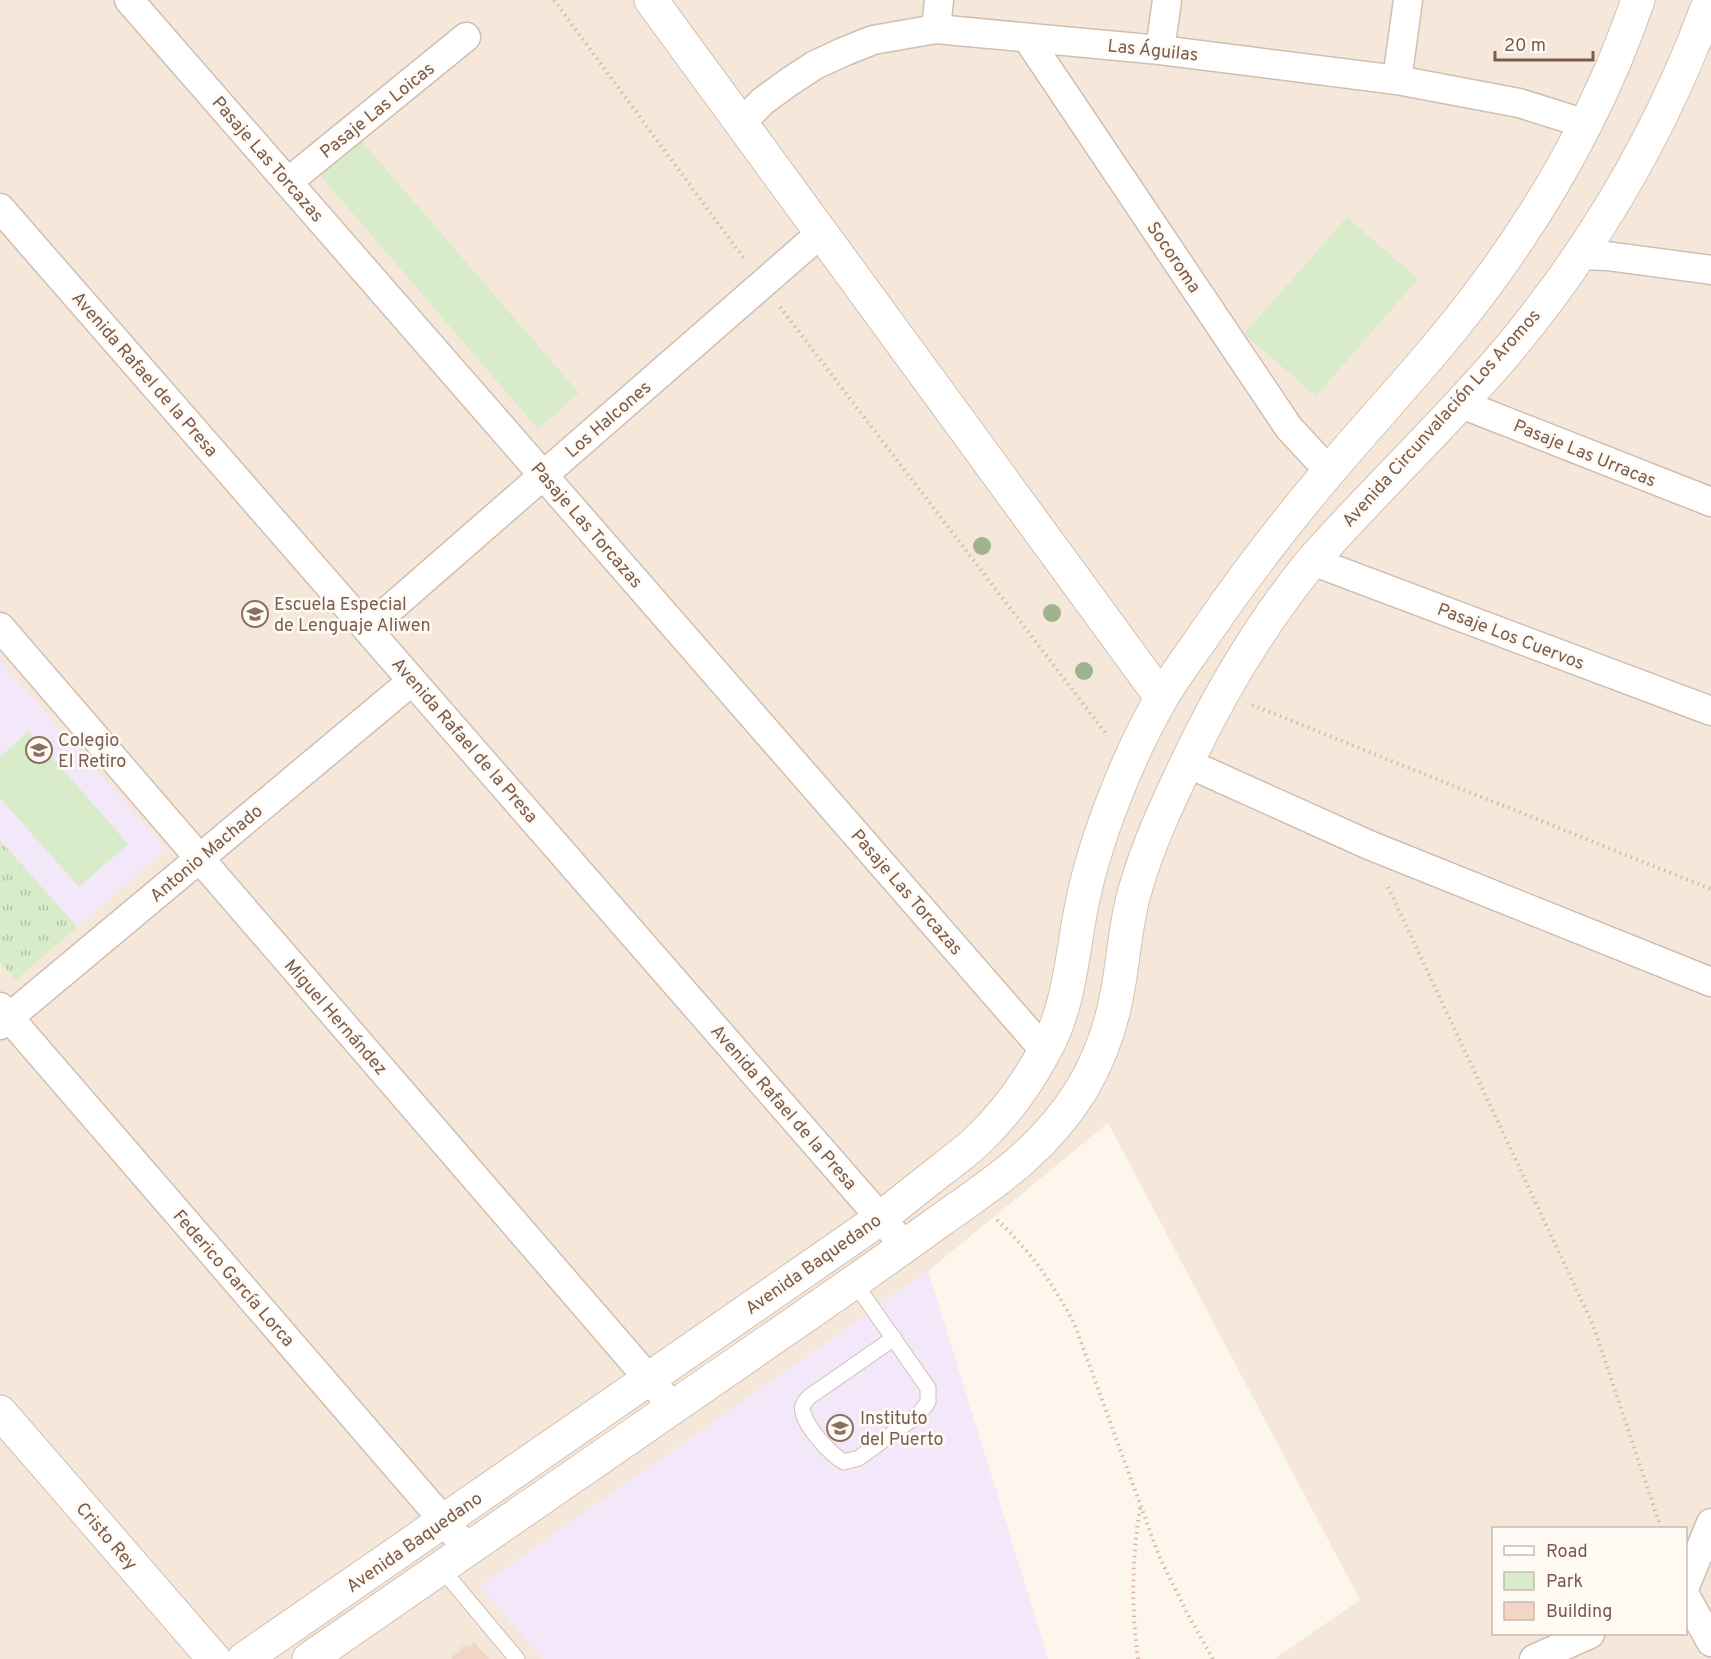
<svg xmlns="http://www.w3.org/2000/svg" width="1711" height="1659" font-family="Overpass,sans-serif">
<style>
.residential{fill:#f5e8da;fill-rule:evenodd}
.education{fill:#f3e8fa}
.grass{fill:url(#grass-tufts)}
.green{fill:#d8ecc9}
.building{fill:#f3d5c3;filter:url(#shadow)}
.lines{fill:none;stroke-linecap:round;stroke-linejoin:round}
.service-casing{stroke:#d1beb0;stroke-width:17}
.minor-casing{stroke:#d1beb0;stroke-width:31}
.tertiary-casing{stroke:#d1beb0;stroke-width:35}
.secondary-casing{stroke:#d6c0b0;stroke-width:35}
.path{stroke:#d9b8a5;stroke-width:4;stroke-dasharray:1.5 4.5;stroke-linecap:butt}
.service{stroke:#fff;stroke-width:15}
.minor{stroke:#fff;stroke-width:28}
.tertiary{stroke:#fff;stroke-width:33}
.secondary{stroke:#fff;stroke-width:33}
.tree{fill:#a0b28e}
.labels{text-anchor:middle;stroke-width:5;stroke-linejoin:round;paint-order:stroke}
.street-label{font-size:18px;fill:#7a5c4d;stroke:#fffaf3}
.education-label{font-size:18px;fill:#785e54;stroke:#fffaf3;text-anchor:start}
</style>
<defs>
<pattern id="grass-tufts" width="24" height="20" patternUnits="userSpaceOnUse" patternTransform="scale(1.5)"><rect width="24" height="20" fill="#d8ecc9"/><path d="M3 7l-1-3M5 7V3M7 7l1-3M15 17l-1-3M17 17v-4M19 17l1-3" fill="none" stroke="#b4c2a5"/></pattern>
<filter id="shadow"><feDropShadow dx="-5.5" dy="5.5" stdDeviation="3" flood-color="#0004"/></filter>
</defs>
<rect width="100%" height="100%" fill="#fdf6ec"/>
<!-- residential -->
<path class="residential" d="M0 0H1711V1659H1274L1360 1600 1108 1123 928 1271 1048 1659H0ZM1494 1528H1686V1634H1494Z"/>
<!-- education -->
<path class="education" d="M0 661 166 849 77 927 0 840Z
M928 1271 1048 1659H543L480 1586Z"/>
<!-- grass -->
<path class="grass" d="M0 840 77 927 16 980 0 962Z"/>
<!-- green -->
<path class="green" d="M360 139 579 393 538 429 319 174Z
M1347 217 1418 279 1316 396 1244 334Z
M29 731 128 844 79 887 0 798V757Z"/>
<!-- building -->
<path class="building" d="M474 1642 489 1659H455Z"/>
<g class="lines">
<defs>
<path id="service" d="M854 1282 928 1388V1402L919 1414 859 1458 844 1462C831 1455 798 1420 803 1405 805 1401 807 1399 809 1397L894 1338
M441 1568 517 1659"/>
<path id="minor" d="M129 0 1045 1051
M936 29 939 0
M1027 38 1289 428 1329 471
M1160 50 1167 0
M1397 80 1408 0
M741 123 763 101 789 82 815 65 843 52 873 40 936 29 1160 50 1397 80 1519 103 1586 124
M288 182 466 37
M0 208 905 1246
M1581 255 1607 256 1711 270
M1459 403 1711 502
M1312 561 1711 711
M0 627 673 1407
M367 629 821 233
M1187 763 1369 845 1711 982
M0 1007 468 1549
M0 1025 412 681
M1686 1584 1711 1523
M1686 1597 1711 1642
M1534 1659 1590 1634"/>
<path id="tertiary" d="M651 0 1161 697
M0 1412 214 1659"/>
<path id="secondary" d="M244 1659 881 1218C902 1201 923 1184 944 1168 955 1159 968 1150 978 1140 1004 1115 1027 1084 1044 1052 1070 1007 1072 953 1082 904 1095 839 1128 756 1161 699 1173 678 1188 658 1202 638 1242 579 1285 523 1331 469 1369 424 1409 381 1446 336 1528 236 1596 123 1638 0
M309 1659C471 1547 633 1435 795 1323 844 1289 893 1255 941 1220 998 1180 1044 1150 1082 1089 1099 1060 1111 1027 1117 994 1124 959 1125 922 1136 887 1149 842 1169 801 1189 758 1223 687 1262 622 1312 561 1374 491 1443 426 1504 355 1593 249 1663 130 1710 0"/>
</defs>
<!-- service casing -->
<use href="#service" class="service-casing"/>
<!-- minor casing -->
<use href="#minor" class="minor-casing"/>
<!-- tertiary casing -->
<use href="#tertiary" class="tertiary-casing"/>
<!-- secondary casing -->
<use href="#secondary" class="secondary-casing"/>
<!-- path -->
<path class="path" d="M554 0 745 260
M780 307 1107 735
M1252 705 1711 889
M1388 887 1593 1325 1661 1528
M997 1220C1030 1250 1053 1284 1074 1323L1159 1556 1187 1613 1213 1659
M1138 1659C1131 1607 1132 1559 1140 1508"/>
<!-- service -->
<use href="#service" class="service"/>
<!-- minor -->
<use href="#minor" class="minor"/>
<!-- tertiary -->
<use href="#tertiary" class="tertiary"/>
<!-- secondary -->
<use href="#secondary" class="secondary"/>
</g>
<!-- trees -->
<g class="tree">
<circle cx="982" cy="546" r="9"/>
<circle cx="1052" cy="613" r="9"/>
<circle cx="1084" cy="671" r="9"/>
</g>
<!-- icons -->
<defs>
<symbol id="school-ring" viewBox="-11 -11 22 22"><circle r="9.5" fill="#fffaf3" stroke="#8d6e63" stroke-width="1.5"/><path d="M0-5L7-2L0 1L-7-2ZM-4 1L0 2.5L4 1V4Q0 6-4 4Z" fill="#8d6e63"/></symbol>
</defs>
<g fill-rule="evenodd">
<use href="#school-ring" x="240" y="599" width="30" height="30"/>
<use href="#school-ring" x="24" y="735" width="30" height="30"/>
<use href="#school-ring" x="825" y="1413" width="30" height="30"/>
</g>
<g class="labels">
<!-- street labels -->
<g class="street-label">
<text transform="translate(1153 50) rotate(6)" y="6">Las Águilas</text>
<text transform="translate(377 110) rotate(-39)" y="6">Pasaje Las Loicas</text>
<text transform="translate(268 159) rotate(49)" y="6">Pasaje Las Torcazas</text>
<text transform="translate(1174 257) rotate(56)" y="6">Socoroma</text>
<text transform="translate(145 374) rotate(49)" y="6">Avenida Rafael de la Presa</text>
<text transform="translate(1441 418) rotate(-48)" y="6">Avenida Circunvalación Los Aromos</text>
<text transform="translate(608 419) rotate(-41)" y="6">Los Halcones</text>
<text transform="translate(1585 453) rotate(22)" y="6">Pasaje Las Urracas</text>
<text transform="translate(587 525) rotate(49)" y="6">Pasaje Las Torcazas</text>
<text transform="translate(1511 636) rotate(21)" y="6">Pasaje Los Cuervos</text>
<text transform="translate(465 740) rotate(49)" y="6">Avenida Rafael de la Presa</text>
<text transform="translate(206 853) rotate(-40)" y="6">Antonio Machado</text>
<text transform="translate(907 892) rotate(49)" y="6">Pasaje Las Torcazas</text>
<text transform="translate(336 1017) rotate(49)" y="6">Miguel Hernández</text>
<text transform="translate(784 1107) rotate(49)" y="6">Avenida Rafael de la Presa</text>
<text transform="translate(813 1264) rotate(-35)" y="6">Avenida Baquedano</text>
<text transform="translate(234 1278) rotate(49)" y="6">Federico García Lorca</text>
<text transform="translate(107 1536) rotate(49)" y="6">Cristo Rey</text>
<text transform="translate(414 1542) rotate(-35)" y="6">Avenida Baquedano</text>
</g>
<!-- education labels -->
<g class="education-label">
<text x="274" y="610">Escuela Especial<tspan x="274" dy="21">de Lenguaje Aliwen</tspan></text>
<text x="58" y="746">Colegio<tspan x="58" dy="21">El Retiro</tspan></text>
<text x="860" y="1424">Instituto<tspan x="860" dy="21">del Puerto</tspan></text>
</g>
</g>
<!-- legend -->
<rect x="1492" y="1527" width="195" height="108" fill="#fffaf3" stroke="#cabbb1" stroke-width="1.5"/>
<rect x="1504" y="1546" width="30" height="9" fill="#ffffff" stroke="#cabbb1" stroke-width="1.5"/>
<text x="1546" y="1557" font-size="18" fill="#7a5c4d">Road</text>
<rect x="1504" y="1572" width="30" height="18" fill="#d8ecc9" stroke="#cabbb1" stroke-width="1.5"/>
<text x="1546" y="1587" font-size="18" fill="#7a5c4d">Park</text>
<rect x="1504" y="1602" width="30" height="18" fill="#f3d5c3" stroke="#cabbb1" stroke-width="1.5"/>
<text x="1546" y="1617" font-size="18" fill="#7a5c4d">Building</text>
<!-- scale -->
<path d="M1495 51v9h98v-9" fill="none" stroke="#7a5c4d" stroke-width="3"/>
<text x="1504" y="51" font-size="18" fill="#7a5c4d" stroke="#fffaf3" stroke-width="4.5" paint-order="stroke">20 m</text>
</svg>
